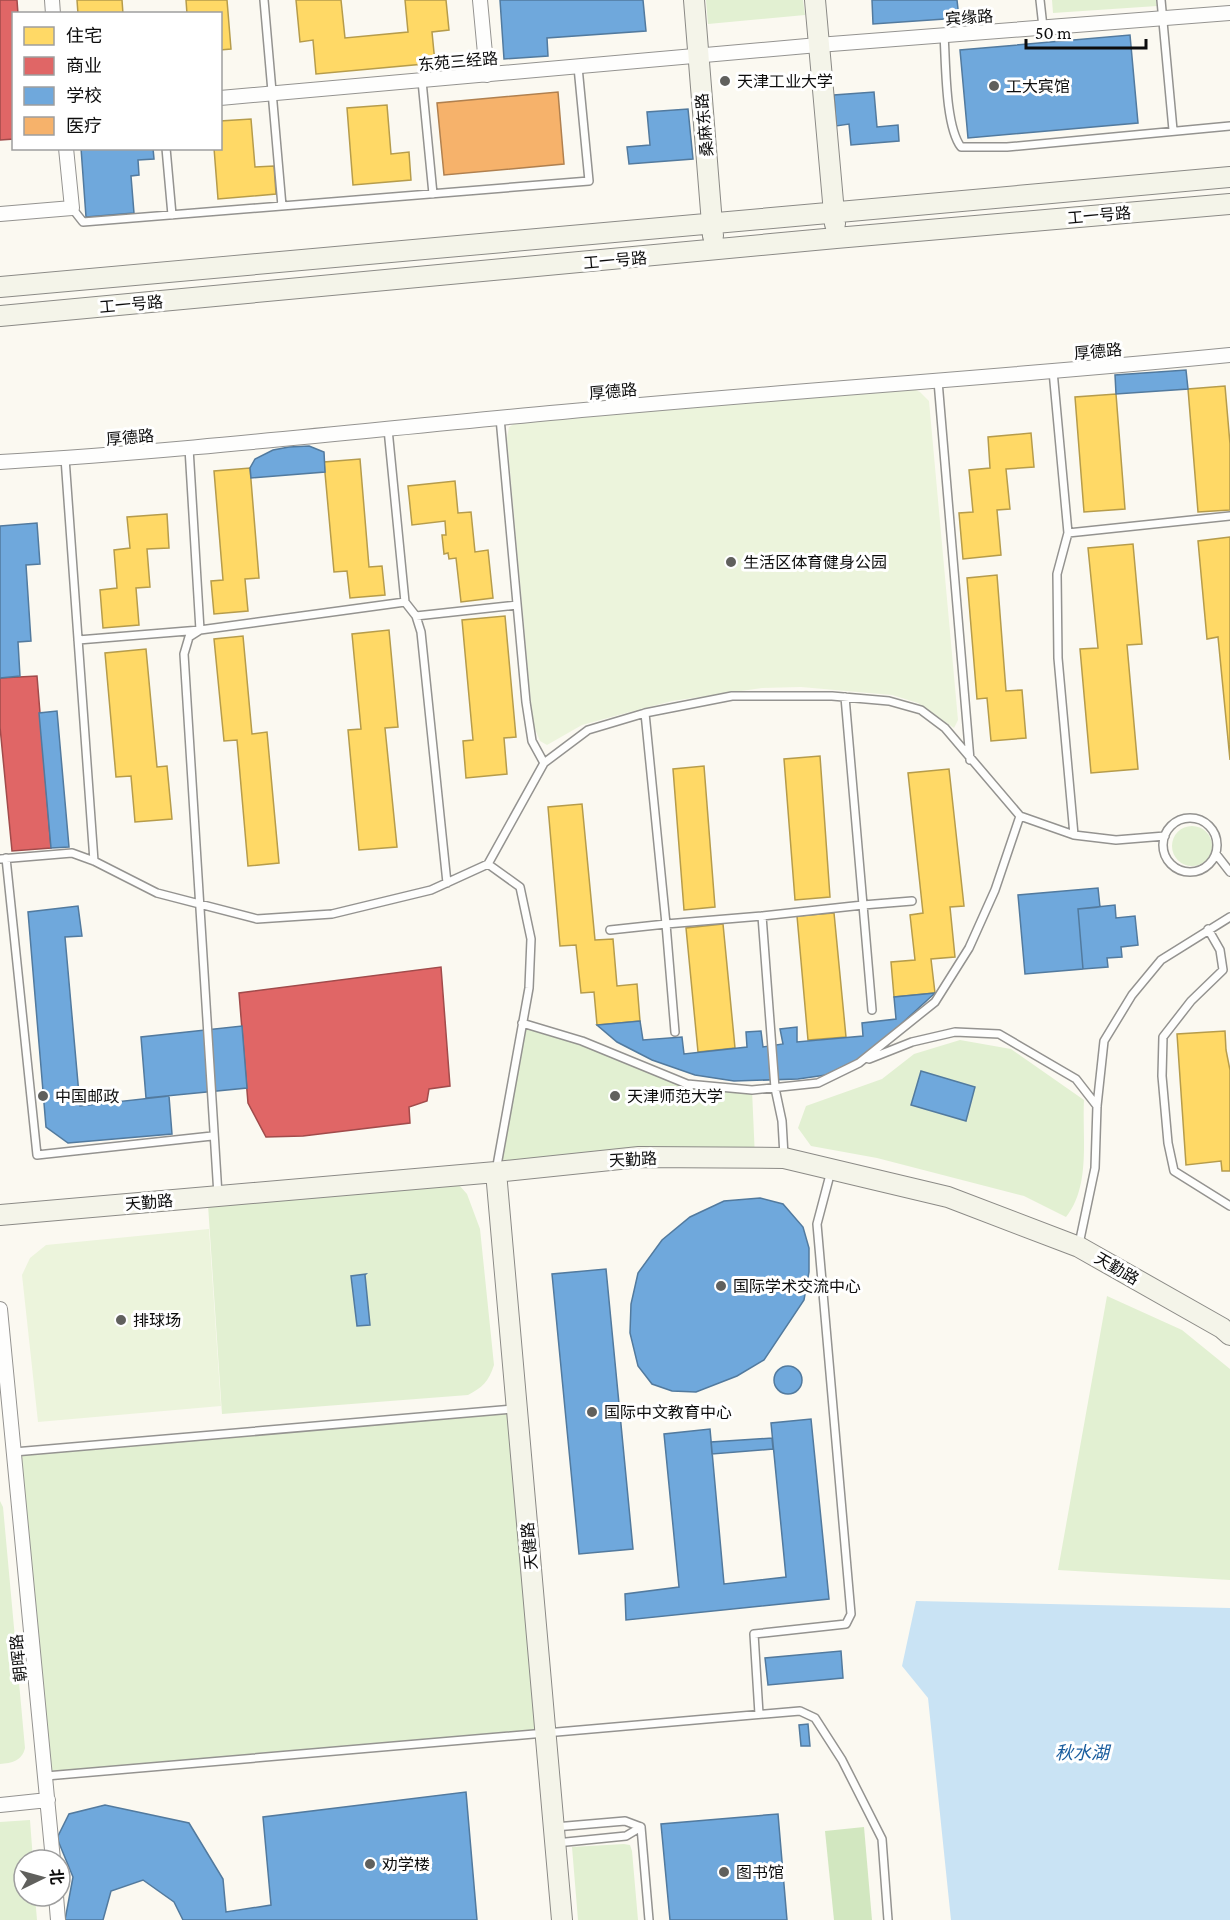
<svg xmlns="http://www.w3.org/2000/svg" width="1230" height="1920" font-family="'Crimson Pro','Noto Sans SC',serif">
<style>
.green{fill:#e2f0d2}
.forest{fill:#d2e7c0}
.pitch{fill:#ecf4dc}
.water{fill:#c9e3f4}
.homes{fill:#ffd966;stroke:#b69c4b;stroke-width:1.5}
.shops{fill:#e06666;stroke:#a14b4b;stroke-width:1.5}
.schools{fill:#6fa8dc;stroke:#527a9e;stroke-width:1.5}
.health{fill:#f6b26b;stroke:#b0804f;stroke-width:1.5}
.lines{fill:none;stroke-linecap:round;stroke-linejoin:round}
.lane-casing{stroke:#949390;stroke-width:10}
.street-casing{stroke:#949390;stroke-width:16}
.secondary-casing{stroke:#8b8a86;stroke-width:22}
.lane{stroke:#fefefd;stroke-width:7}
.street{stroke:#fefefd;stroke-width:14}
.secondary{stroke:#f4f4e9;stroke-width:20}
.poi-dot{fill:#60605d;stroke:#fff;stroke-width:2}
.labels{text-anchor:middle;stroke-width:6;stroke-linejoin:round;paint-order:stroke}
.street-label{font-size:16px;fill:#0d0d0d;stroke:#fff}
.poi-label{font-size:16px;fill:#0d0d0d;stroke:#fff;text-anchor:start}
.water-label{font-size:18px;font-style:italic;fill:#185c9d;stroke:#fff}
</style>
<rect width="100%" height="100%" fill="#fbf9f1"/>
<!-- green -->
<path class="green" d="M706 0H803L805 15 708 24Z
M1052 0H1156L1157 6 1053 13Z
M1172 846a20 20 0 1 1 40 0a20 20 0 1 1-40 0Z
M522 1023 582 1041 687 1084 752 1090 755 1158 496 1172Z
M960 1040 1011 1049 1084 1100C1082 1137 1091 1186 1066 1217L1024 1196 877 1158 811 1146 798 1128 806 1106 882 1079 914 1054Z
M459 1185 467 1194 480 1229 494 1365C489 1381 482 1388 468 1395L222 1414 208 1205Z
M1107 1296 1182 1330 1230 1369V1580L1058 1570Z
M517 1409 545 1732 46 1776 14 1452Z
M0 1501 3 1507 25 1748C22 1761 12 1763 0 1764Z
M30 1820 33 1860H24V1896H35L37 1920H0V1822Z
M624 1844 630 1845 632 1851 638 1920H578L572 1847Z"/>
<!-- forest -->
<path class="forest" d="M864 1827 872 1920H834L825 1831Z"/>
<!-- pitch -->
<path class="pitch" d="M912 388 920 392 929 401 958 720 954 728 918 703 892 695 801 687 762 688 672 701 626 713 582 725 547 745 540 741 533 724 507 438 509 427 517 422Z
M209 1229 221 1406 38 1422 22 1275 30 1258 46 1245Z"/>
<!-- water -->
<path class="water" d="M916 1601 1230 1608V1920H951L928 1698 902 1666Z"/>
<!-- homes -->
<path class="homes" d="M77 0H122L123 14H78Z
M186 0H227L231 49 220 50V14H187Z
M296 0H341L345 38 408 32 405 0H446L449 30 432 32 435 63 316 74 313 40 300 42Z
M387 105 391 154 409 152 411 180 353 185 347 108Z
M251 119 255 167 274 166 276 194 218 199 214 148H220V121Z
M1225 386 1230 444V510L1198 512 1188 389Z
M1116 394 1125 509 1084 512 1075 397Z
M1031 433 1034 467 1006 469 1010 509 997 510 1001 555 963 559 959 513 973 512 969 470 990 468 988 437Z
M360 459 369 567 382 566 385 595 350 598 347 571 334 572 324 462Z
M250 468 259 578 245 579 248 611 214 614 211 581 223 580 214 471Z
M455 481 458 513 471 512 475 552 488 550 493 598 461 602 456 558 449 559 448 553 444 554 442 535H446L445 521 412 525 408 486Z
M167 514 169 548 147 549 150 587 136 588 139 625 103 628 100 590 117 588 114 550 130 548 127 517Z
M1230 537V760L1218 637 1207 639 1198 541Z
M1133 544 1142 644 1127 645 1138 769 1091 773 1080 649 1098 648 1088 548Z
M997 575 1006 691 1022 690 1026 738 991 741 987 698 977 699 967 578Z
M505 616 516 737 504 738 507 774 466 778 463 741 473 740 462 620Z
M389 630 398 727 385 728 397 847 359 850 348 730 361 729 352 634Z
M243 636 252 734 267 732 279 863 248 866 237 740 224 741 214 639Z
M146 649 157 767 167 766 172 819 135 822 131 776 116 777 105 653Z
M820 756 830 897 795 900 784 759Z
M704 766 715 907 684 910 673 769Z
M949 769 964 906 950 907 955 957 931 959 935 993 894 997 891 962 915 960 910 915 923 913 908 773Z
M582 804 595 940 613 939 617 986 637 984 640 1021 597 1025 594 992 581 993 576 945 560 946 548 807Z
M834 913 846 1037 808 1040 797 916Z
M723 924 735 1048 698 1052 686 928Z
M1225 1031 1226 1050 1230 1070V1171H1222L1221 1161 1186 1165 1177 1034Z"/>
<!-- shops -->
<path class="shops" d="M0 0H17L18 14H14V139L0 140Z
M37 676 51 848 12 851 0 727V678Z
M441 967 450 1086 429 1089 427 1101 409 1107 410 1123 303 1136 266 1137 248 1103 239 993Z"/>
<!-- schools -->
<path class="schools" d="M500 0H643L646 31 547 38 548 56 504 59Z
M872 0H957L959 18 873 24Z
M1130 35 1138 123 968 138 960 50Z
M874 92 877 127 898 125 899 141 851 145 849 124 836 126 834 95Z
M688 109 693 159 629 164 627 147 650 145 647 112Z
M81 148H153L154 159 138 160 139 175 131 176 134 213 86 217Z
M1186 370 1188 389 1116 394 1115 375Z
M309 446 324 452 325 472 251 478 250 468 255 459 273 450 289 447Z
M37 523 40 564 26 565 31 641 18 642 20 676 0 678V526Z
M57 711 69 847 51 848 39 713Z
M1098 888 1100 907 1078 909 1083 969 1025 974 1018 895Z
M1115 905 1116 918 1135 916 1138 945 1121 947 1122 957 1107 958 1108 967 1083 969 1078 909Z
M78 906 82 936 65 937 80 1106 169 1096 172 1134 68 1143 46 1127 28 912Z
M935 993 899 1026 857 1060 826 1075 798 1079 734 1081 695 1075 652 1060 617 1042 597 1025 640 1021 643 1040 682 1037 684 1054 747 1047 746 1032 761 1031 763 1047 783 1044 780 1029 797 1027V1042L863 1036 862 1023 896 1019 894 997Z
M242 1026 247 1088 146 1098 141 1037Z
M921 1071 975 1087 966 1121 911 1105Z
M760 1198 783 1204 803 1227 809 1248V1272L804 1300 764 1360 737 1376 696 1392 672 1391 652 1384 638 1366 630 1333 631 1304 638 1273 662 1240 690 1217 724 1201Z
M606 1269 633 1549 579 1554 552 1274Z
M366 1274 365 1275 370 1325 357 1326 351 1276Z
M774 1380a14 14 0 1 1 28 0a14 14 0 1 1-28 0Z
M811 1419 829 1599 626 1620 625 1594 679 1587 664 1434 710 1429 724 1584 786 1577 771 1423Z
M772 1438 773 1449 712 1454 711 1442Z
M841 1651 843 1678 768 1685 765 1658Z
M808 1724 810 1746H801L799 1725Z
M466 1792 477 1920H183L174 1902 143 1880 111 1891 103 1920H65L73 1877 57 1838 69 1814 105 1805 189 1823 223 1879 226 1912 271 1905 263 1817Z
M778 1814 787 1920H670L661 1824Z"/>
<!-- health -->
<path class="health" d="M558 92 564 164 444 175 437 103Z"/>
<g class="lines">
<defs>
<path id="lane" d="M264 0 282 206
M1040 0 1043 27
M1161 0 1173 130
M944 35C946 63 945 126 961 147H1007L1230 126
M422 81 433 194
M166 148 172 215
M72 208 83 222 589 181 578 67
M1053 371 1068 533 1230 516
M938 381 970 760
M500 418 526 702 532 741 544 763
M65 458 94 861
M1068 533 1057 574 1058 658 1074 835
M405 602 416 616 421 632 447 883
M416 616 517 605
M78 640 200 630 189 448
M645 713 666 924 762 916 775 1088 782 1121 784 1156
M1020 816 1074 835 1116 840 1165 836
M1163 845a27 27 0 1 1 54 0a27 27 0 1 1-54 0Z
M1216 854 1230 872
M6 858 37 1155 212 1136
M0 859 72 853 94 861 157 893 257 919 332 914 431 890 488 864 544 763 588 730 645 713 732 696H832L889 701 921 710 945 728 1020 816 995 890 969 948 935 1002 859 1063 818 1083 752 1090 687 1084 582 1041 522 1023
M488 864 520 887 531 939 529 988 496 1171
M762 916 863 905 845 697
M1208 929 1220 950 1223 970 1191 1001 1163 1037 1162 1076 1168 1143 1174 1171 1230 1206
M610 930 666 924 675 1032
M872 1010 863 905 912 901
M869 1059 912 1042 955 1032 999 1034 1076 1079 1097 1106
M218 1195 184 654 189 637 200 630 405 602 388 429
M1079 1244 1095 1168 1097 1106 1104 1041 1132 995 1161 960 1230 917
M14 1452 514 1409
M759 1714 754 1634 846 1624 851 1614 817 1224 831 1171
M46 1776 800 1711 815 1718 842 1760 882 1839 888 1920
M555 1827 625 1821 641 1827 649 1920
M556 1843 626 1836 641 1827"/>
<path id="street" d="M52 0 53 14
M480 0 487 75
M220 98 818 45 1230 13
M0 214 72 208 66 148
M0 462C188 451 375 429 562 412 785 391 1008 377 1230 355
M0 1309 53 1860
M0 1805 48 1800
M56 1896 58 1920"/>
<path id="secondary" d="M694 0 713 236
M815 0 835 224
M0 287 1230 177
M0 316 836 238 1230 204
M496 1172 562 1920
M0 1215 496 1172 639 1157 784 1158 948 1197 1079 1247 1222 1328 1230 1335"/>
</defs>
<!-- lane casing -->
<use href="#lane" class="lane-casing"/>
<!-- street casing -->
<use href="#street" class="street-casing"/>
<!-- secondary casing -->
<use href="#secondary" class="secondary-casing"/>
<!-- lane -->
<use href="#lane" class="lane"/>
<!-- street -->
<use href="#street" class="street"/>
<!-- secondary -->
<use href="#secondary" class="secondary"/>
</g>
<!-- markers -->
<g class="poi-dot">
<circle cx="725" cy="81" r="6"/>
<circle cx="994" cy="86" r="6"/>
<circle cx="731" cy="562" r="6"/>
<circle cx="43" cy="1096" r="6"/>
<circle cx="615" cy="1096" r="6"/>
<circle cx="721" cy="1286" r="6"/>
<circle cx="121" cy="1320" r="6"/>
<circle cx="592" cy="1412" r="6"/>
<circle cx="370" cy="1864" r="6"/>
<circle cx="724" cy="1872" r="6"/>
</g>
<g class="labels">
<!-- street labels -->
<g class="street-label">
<text transform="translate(969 17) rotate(-4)" y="6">宾缘路</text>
<text transform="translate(458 61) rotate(-5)" y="6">东苑三经路</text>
<text transform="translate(704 125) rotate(-95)" y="6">桑麻东路</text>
<text transform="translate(1099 215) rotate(-5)" y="6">工一号路</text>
<text transform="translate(615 260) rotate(-5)" y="6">工一号路</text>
<text transform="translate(131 304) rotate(-5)" y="6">工一号路</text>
<text transform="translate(1098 351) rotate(-5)" y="6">厚德路</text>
<text transform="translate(613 391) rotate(-5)" y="6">厚德路</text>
<text transform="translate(130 437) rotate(-5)" y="6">厚德路</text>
<text transform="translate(633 1159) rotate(-3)" y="6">天勤路</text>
<text transform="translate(149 1202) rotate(-5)" y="6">天勤路</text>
<text transform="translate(1117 1268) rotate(30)" y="6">天勤路</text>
<text transform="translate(529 1546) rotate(-95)" y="6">天健路</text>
<text transform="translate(18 1658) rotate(-96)" y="6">朝晖路</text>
</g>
<!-- poi labels -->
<g class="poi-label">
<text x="737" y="87">天津工业大学</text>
<text x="1006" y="92">工大宾馆</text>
<text x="743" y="568">生活区体育健身公园</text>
<text x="55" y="1102">中国邮政</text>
<text x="627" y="1102">天津师范大学</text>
<text x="733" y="1292">国际学术交流中心</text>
<text x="133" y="1326">排球场</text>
<text x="604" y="1418">国际中文教育中心</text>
<text x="382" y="1870">劝学楼</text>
<text x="736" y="1878">图书馆</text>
</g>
<!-- water labels -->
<g class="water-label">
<text x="1082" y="1759">秋水湖</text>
</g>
</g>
<!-- legend -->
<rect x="12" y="12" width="210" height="138" fill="#ffffff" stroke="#9e9e9e" stroke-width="1.5"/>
<rect x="24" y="27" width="30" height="18" fill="#ffd966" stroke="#9e9e9e" stroke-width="1.5"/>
<text x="66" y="42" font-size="18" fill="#0d0d0d">住宅</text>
<rect x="24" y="57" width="30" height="18" fill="#e06666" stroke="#9e9e9e" stroke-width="1.5"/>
<text x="66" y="72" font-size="18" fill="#0d0d0d">商业</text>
<rect x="24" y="87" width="30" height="18" fill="#6fa8dc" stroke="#9e9e9e" stroke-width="1.5"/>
<text x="66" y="102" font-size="18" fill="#0d0d0d">学校</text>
<rect x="24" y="117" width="30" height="18" fill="#f6b26b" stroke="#9e9e9e" stroke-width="1.5"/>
<text x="66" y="132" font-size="18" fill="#0d0d0d">医疗</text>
<!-- north arrow -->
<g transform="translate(42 1878) rotate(85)"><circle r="28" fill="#ffffff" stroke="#9e9e9e" stroke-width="1.5"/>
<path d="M0-4.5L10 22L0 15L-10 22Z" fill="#60605d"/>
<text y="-9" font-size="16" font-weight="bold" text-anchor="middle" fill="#0d0d0d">北</text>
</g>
<!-- scale -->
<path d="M1026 39v9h120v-9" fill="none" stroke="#0d0d0d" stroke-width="3"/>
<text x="1035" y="39" font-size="18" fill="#0d0d0d" stroke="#ffffff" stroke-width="4.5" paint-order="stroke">50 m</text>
</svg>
